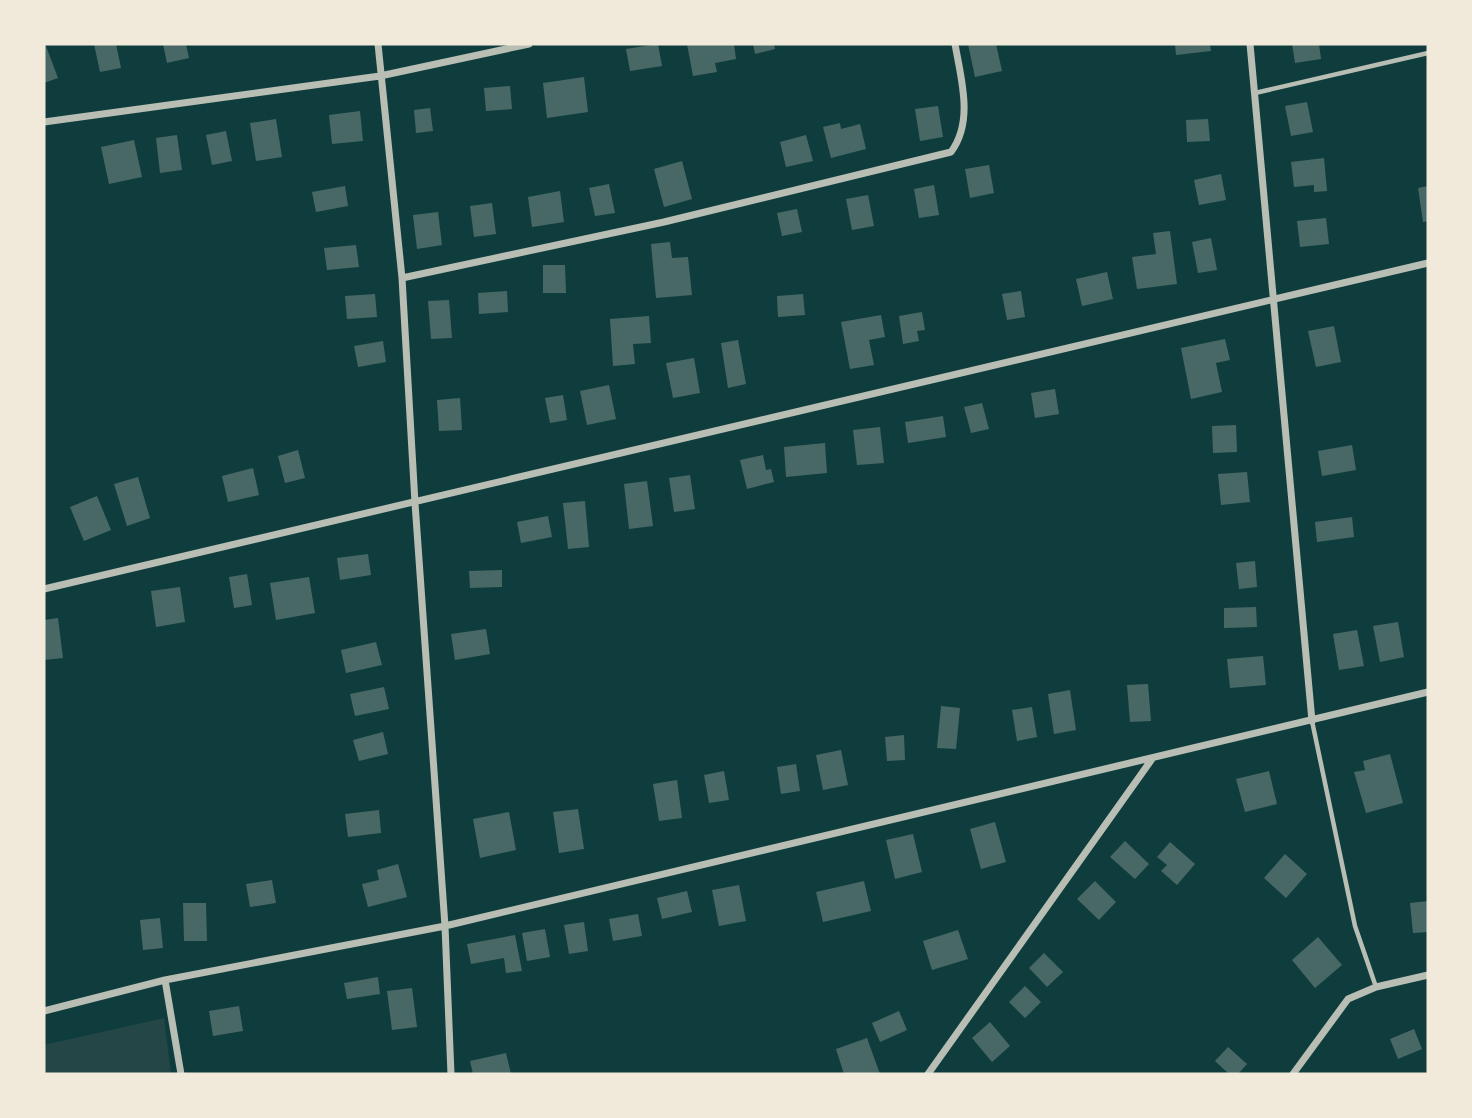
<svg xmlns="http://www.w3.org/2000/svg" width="1472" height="1118" font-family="Literata,serif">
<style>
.green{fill:#244646}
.building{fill:#486865}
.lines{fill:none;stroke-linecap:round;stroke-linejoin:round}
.service{stroke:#b8beb3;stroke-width:4.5}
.minor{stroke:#b8beb3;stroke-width:7}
</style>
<rect width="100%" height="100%" fill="#0f3d3e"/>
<!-- green -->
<path class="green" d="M164 1018 171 1074H44V1045Z"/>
<!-- building -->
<path class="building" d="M94 44H116L121 68 100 72Z
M163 44H186L189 58 167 63Z
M658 44 662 66 630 71 626 49Z
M687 44H734L736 59 715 63 717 72 693 76Z
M753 44H774L775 49 755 54Z
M968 44H996L1002 71 975 77Z
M1175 44H1210L1211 51 1176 55Z
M1292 44H1319L1321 59 1295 63Z
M46 46 58 78 44 83V47Z
M584 77 588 112 547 118 543 83Z
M510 86 512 109 486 111 484 88Z
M1307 102 1313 132 1291 136 1285 106Z
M938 106 943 137 920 141 915 109Z
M430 108 433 131 416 133 414 110Z
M360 111 363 141 332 144 329 115Z
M276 119 282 157 256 161 250 123Z
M1208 119 1210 141 1187 142 1186 120Z
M840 123 841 129 860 124 866 149 831 158 823 127Z
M226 131 232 161 212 165 206 135Z
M177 135 182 170 160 173 156 138Z
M806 135 813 161 786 167 780 142Z
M134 140 142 177 109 184 101 147Z
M1324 158 1327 191 1314 192V185L1294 187 1291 162Z
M682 161 692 199 664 207 654 169Z
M989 165 994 193 970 198 965 169Z
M1221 174 1226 200 1199 205 1194 180Z
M609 184 615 213 595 216 589 188Z
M934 185 939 215 919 218 914 189Z
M345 186 348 206 316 212 312 192Z
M1428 186V221L1423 222 1418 188Z
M560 191 564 222 532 227 528 197Z
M868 195 874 226 852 230 846 199Z
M492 203 496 234 474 237 470 206Z
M797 209 802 232 782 236 777 213Z
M438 212 442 245 417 249 413 215Z
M1326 218 1329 244 1300 247 1297 221Z
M1170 231 1177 284 1137 289 1132 257 1156 254 1153 233Z
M1211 238 1217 270 1198 273 1192 242Z
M670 242 672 258 688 257 692 295 656 298 651 244Z
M356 245 359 267 327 270 324 248Z
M543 265H565L566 293H543Z
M1107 272 1113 299 1082 306 1076 279Z
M507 291 508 312 479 314 478 293Z
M1021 291 1025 317 1007 320 1002 294Z
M375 294 377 317 347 319 345 296Z
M803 294 805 315 778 317 777 296Z
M449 300 452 338 431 339 428 301Z
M922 312 925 330 917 331 919 341 903 344 899 316Z
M881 315 885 337 869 340 874 365 850 369 841 322Z
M649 316 651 343 633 344 635 364 613 366 610 319Z
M1334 326 1341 362 1316 367 1308 331Z
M1225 339 1230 360 1216 363 1222 392 1191 399 1181 348Z
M738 340 746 384 728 388 721 343Z
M383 341 386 362 358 367 354 346Z
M694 358 700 393 673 398 666 363Z
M609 385 616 419 587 425 580 391Z
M1055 389 1059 414 1035 418 1031 393Z
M563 395 567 420 550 423 545 398Z
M460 398 462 430 439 431 437 400Z
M982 403 989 429 971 433 964 407Z
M943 416 946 437 908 443 905 422Z
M1236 425 1237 452 1213 453 1212 426Z
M880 427 884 463 857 465 853 430Z
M825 443 827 473 786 477 784 447Z
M1352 445 1356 470 1322 476 1318 451Z
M298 450 305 478 285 483 278 456Z
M763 455 766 470 771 469 774 482 747 489 740 460Z
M253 468 259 495 228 502 222 476Z
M1247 472 1250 502 1221 505 1218 474Z
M690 475 695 509 674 512 669 478Z
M138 477 150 518 127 526 114 484Z
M647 481 653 526 629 529 624 484Z
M97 496 111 530 84 541 70 507Z
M585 501 589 547 568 549 563 503Z
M548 516 552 537 521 543 517 522Z
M1352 517 1354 537 1317 542 1315 522Z
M368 554 371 575 340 580 337 558Z
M1255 561 1257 587 1239 589 1236 563Z
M502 570V587L470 588 469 571Z
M247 574 252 605 234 608 229 577Z
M309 577 315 613 276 620 270 583Z
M180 587 185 622 156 627 151 591Z
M1256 607 1257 627 1224 628V608Z
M58 618 63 658 44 660V620Z
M1398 622 1404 657 1380 662 1373 626Z
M486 629 490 654 455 660 451 634Z
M1357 630 1364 666 1339 670 1333 634Z
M376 642 382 665 346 673 341 650Z
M1263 656 1266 685 1230 688 1227 659Z
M1148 684 1151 721 1130 722 1127 685Z
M384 687 389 709 355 716 350 694Z
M1070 690 1076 730 1054 734 1048 694Z
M941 706 960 708 956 749 937 748Z
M1032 707 1037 737 1017 741 1012 710Z
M383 732 388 754 359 761 353 740Z
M904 735 905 760 887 761 885 737Z
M841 750 848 785 823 790 816 755Z
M1390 754 1403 803 1366 813 1354 772 1365 770 1363 761Z
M796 764 800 791 781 794 777 767Z
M724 771 729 800 709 803 704 775Z
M1269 771 1277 804 1245 812 1236 779Z
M677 780 682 818 659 821 653 784Z
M578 809 584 849 559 853 553 812Z
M379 810 381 833 348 837 345 814Z
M509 812 516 850 480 858 473 819Z
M995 822 1006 862 981 869 970 829Z
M913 834 922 872 895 879 886 840Z
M1125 841 1149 864 1135 879 1110 857Z
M1170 842 1195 864 1177 885 1161 871 1167 865 1157 857Z
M1285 854 1307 874 1286 898 1264 878Z
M398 864 407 897 368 907 362 884 379 880 377 870Z
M272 880 276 903 250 907 246 884Z
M864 881 871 911 823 922 816 892Z
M1095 881 1116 902 1099 920 1077 899Z
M739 885 746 921 719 926 712 890Z
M687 891 692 912 662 919 657 898Z
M1428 901V932L1413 933 1410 903Z
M183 903H206L207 941H184Z
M638 914 642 936 613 941 609 919Z
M160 918 163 948 143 950 140 920Z
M584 922 588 951 569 954 564 925Z
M545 929 550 957 527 961 522 933Z
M958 930 968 959 932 970 923 941Z
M515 935 522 971 506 973 504 958 471 964 467 944Z
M1318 937 1342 965 1315 988 1292 960Z
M1044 953 1063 972 1047 987 1029 968Z
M378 977 380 994 347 999 344 983Z
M1025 986 1041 1002 1025 1018 1009 1002Z
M412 988 417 1027 392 1030 387 991Z
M239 1006 243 1031 213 1036 209 1011Z
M899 1011 907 1030 880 1042 872 1023Z
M990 1022 1010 1046 992 1062 972 1038Z
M1414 1029 1422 1049 1398 1059 1390 1039Z
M867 1038 880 1074H844L836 1049Z
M1228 1047 1247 1064 1238 1074H1229L1215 1061Z
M506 1053 511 1074H473L470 1061Z"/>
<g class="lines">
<!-- service -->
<path class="service" d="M1255 93 1428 53
M1312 721 1355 926 1376 987"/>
<!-- minor -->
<path class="minor" d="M378 44 402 278 415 503 445 926 451 1074
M1250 44 1312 721
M44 122 380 76 529 44
M402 278 664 222 951 152C974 121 961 79 955 44
M44 589 1428 263
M165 980 181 1074
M44 1011 165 980 445 926 1428 692
M928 1074 1152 759
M1293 1074 1348 999 1376 987 1428 975"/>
</g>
<!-- border -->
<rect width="1472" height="1118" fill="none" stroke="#f1e9da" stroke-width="91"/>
</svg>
